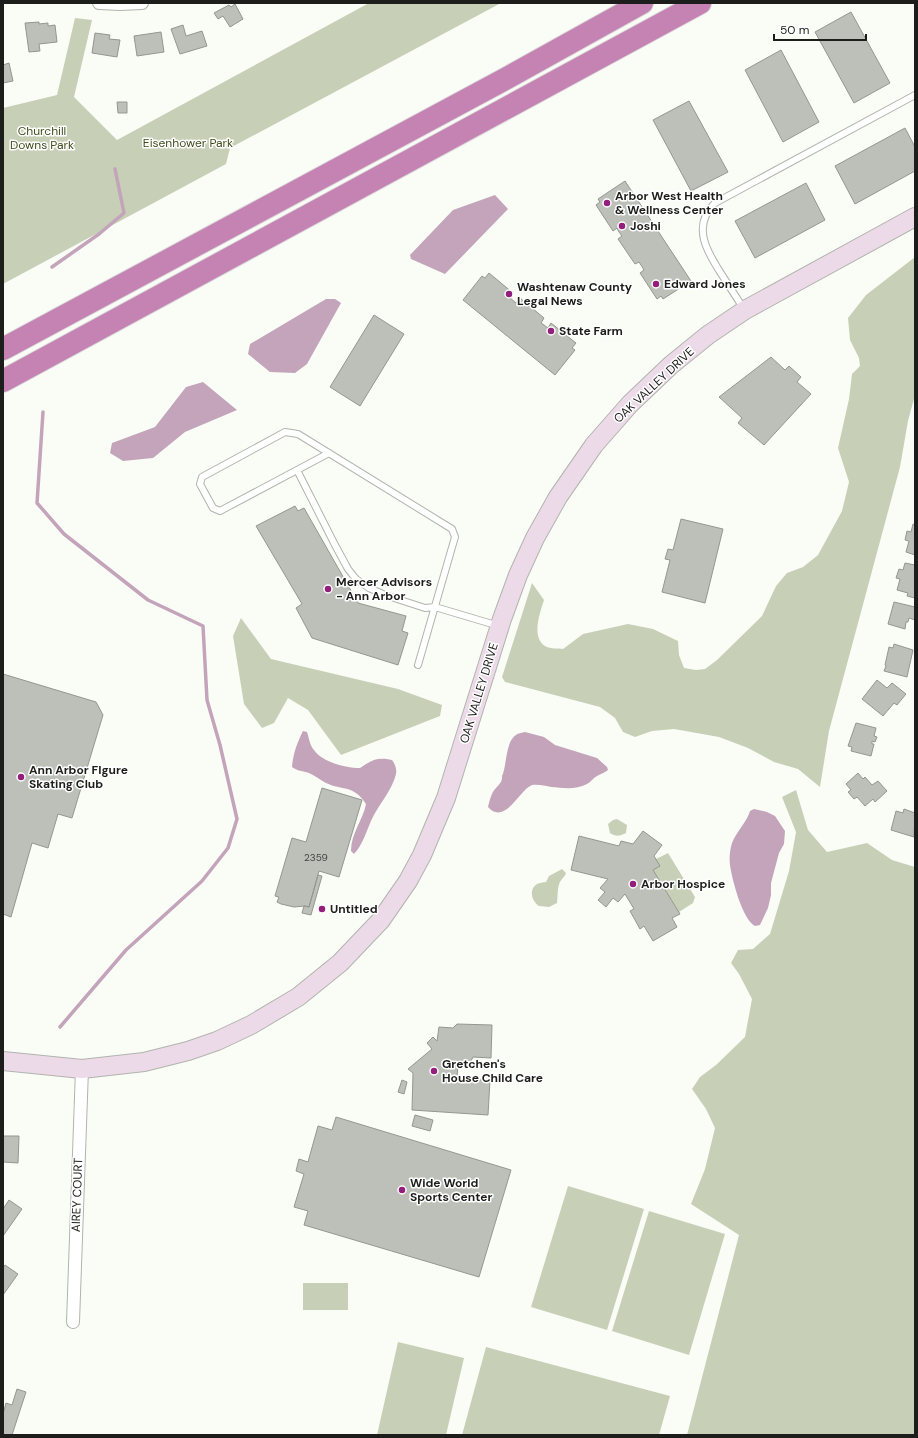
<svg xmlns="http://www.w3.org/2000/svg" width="918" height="1438" font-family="'DM Sans',sans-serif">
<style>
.green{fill:#c7d0b7}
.water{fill:#c3a4ba}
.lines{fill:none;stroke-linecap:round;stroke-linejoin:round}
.stream{stroke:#c3a4ba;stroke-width:3.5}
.building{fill:#bdc0b9;stroke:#949790}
.lane-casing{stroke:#b1b4ad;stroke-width:8}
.street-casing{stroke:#b1b4ad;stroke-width:14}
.secondary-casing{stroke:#b1b4ad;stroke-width:20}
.highway-casing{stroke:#dbdbdb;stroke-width:24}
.lane{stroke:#fff;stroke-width:6}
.street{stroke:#fff;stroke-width:12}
.secondary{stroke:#eddae8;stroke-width:18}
.highway{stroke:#c483b2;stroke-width:22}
.poi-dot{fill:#931e7c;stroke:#fff;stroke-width:1.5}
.labels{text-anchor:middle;stroke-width:3;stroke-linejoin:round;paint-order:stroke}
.number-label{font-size:10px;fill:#454642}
.park-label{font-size:12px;fill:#3f4e1b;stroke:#fff}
.poi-label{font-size:12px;font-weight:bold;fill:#1d1d1b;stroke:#fff;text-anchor:start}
.street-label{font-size:12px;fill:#1d1d1b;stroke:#fff}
</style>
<rect width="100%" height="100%" fill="#fafdf6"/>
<!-- green -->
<path class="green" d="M369 3H501L230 148 226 164 3 284V108L57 95 75 18 92 20 74 97 117 140Z
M915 257V395L908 421 900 467 829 731 820 787 798 769 774 762 748 748 719 737 674 729 652 731 635 737 623 732 615 718 600 707 505 682 502 677 532 583 544 600C540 613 530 639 547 647 551 649 558 648 563 649L583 634 628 624 653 629 678 641 679 655 684 668 696 670 705 669 717 660 762 616 776 586 787 573 803 567 818 555 842 511 849 482 838 448 849 399 852 374 860 366 859 358 850 340 848 318 866 295Z
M241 618 271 659 398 689 442 705 440 716 341 755 308 710 288 698 274 723 262 728 244 704 233 636Z
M796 790 808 830 827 852 867 843 892 860 915 867V1435H687L739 1235 691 1204 705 1169 715 1128 706 1109 692 1089 700 1077 716 1065 745 1037 752 999 739 974 731 963 738 950 753 949 770 934 789 871 796 832 782 797Z
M617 819 627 825 626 833C620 836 616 837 610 833L608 824 613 820Z
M668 853 695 897 693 903 679 912 653 870 656 859Z
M562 869 566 873C565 877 562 878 560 882 557 888 558 896 557 903L549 907 539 906C532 901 528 890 537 884 539 883 544 882 546 882L549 876Z
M568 1186 644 1209 607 1330 531 1307Z
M649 1211 725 1234 689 1355 612 1331Z
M303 1283H348V1310H303Z
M398 1342 464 1358 446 1435H377Z
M486 1347 670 1396 659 1435H462Z"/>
<!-- water -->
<path class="water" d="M495 195 508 209 445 274 411 259 410 255 453 210Z
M326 299H335L341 303 307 364 295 373 270 372 248 354 250 344Z
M203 382 237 410 185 432 153 458 123 461 110 453 112 443 155 427 186 387Z
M303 731 307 732C309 738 310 746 314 750 322 762 346 768 360 768 372 760 377 757 392 760 395 764 397 769 396 774 392 791 378 805 371 821 366 832 363 844 354 854L351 851C351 833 363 820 366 804 353 784 343 791 326 783 320 780 316 776 309 773 303 771 297 771 292 767 293 754 297 743 303 731Z
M525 732 544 737 555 745 597 758 607 767 608 770C604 773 600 774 597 776 593 778 591 782 587 784 576 790 563 788 551 787 546 786 538 784 532 785 520 789 505 826 488 807 489 803 490 798 492 794 495 787 503 784 502 776 507 766 505 742 516 735 518 733 522 733 525 732Z
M754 809 767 812 775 816 785 831 784 844 779 853 771 883V895L768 908 760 925 755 926C742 919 732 879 730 865 729 857 730 850 732 843 736 832 747 822 750 811Z"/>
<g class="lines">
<!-- stream -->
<path class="stream" d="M52 267 99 234 124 213 115 169
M43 412 37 503 64 534 148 600 203 626 207 700 220 745 237 819 228 848 202 881 126 950 60 1027"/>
</g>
<!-- building -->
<path class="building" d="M235 4 243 19 230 27 223 16 218 19 214 13 229 5 231 7Z
M851 12 890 83 854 103 815 32Z
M39 22V24L48 23V26L55 25 57 42 39 44 40 51 29 52 25 23Z
M183 25 186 36 202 31 207 46 180 54 171 29Z
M161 32 164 52 137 56 134 36Z
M95 33 110 35 109 39 120 40 117 57 92 53Z
M781 50 819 122 783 142 745 70Z
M9 63 13 81 3 83V65Z
M689 101 728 172 691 191 653 120Z
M117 102H127V113H118Z
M905 128 915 147V171L855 204 835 166Z
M625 181 691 281 663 299 661 296 657 299 640 273 644 270 641 265 639 262 635 264 618 239 622 236 619 232 617 228 613 231 596 205 600 202 598 199Z
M806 183 825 220 755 258 735 221Z
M489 273 513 293 509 297 516 303 520 298 544 318 541 323 544 325 548 328 551 323 576 343 572 348 575 350 555 375 463 300 482 276 485 278Z
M374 315 404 334 360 406 330 387Z
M771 357 785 370 789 366 801 377 797 382 811 394 764 445 738 423 742 418 719 397Z
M295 506 298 511 304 508 358 603 406 616 402 631 408 633 398 665 312 638 296 608 302 604 256 526Z
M681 519 723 529 705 603 662 592 670 560 665 559 668 549 673 550Z
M913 524 915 525V555L906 552 909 541 905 540 907 531 911 532Z
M905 563 915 565V598L907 596 908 593 897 590 900 579 896 578 899 569 903 570Z
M894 602 915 607V620L909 618 908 622H906L905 629 888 624Z
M894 644 913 650 907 677 884 671 886 666 885 665 889 647 893 648Z
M3 674 96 702 103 715 72 818 58 814 48 848 32 843 11 917 3 914Z
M877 680 887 688 892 683 906 694 897 705 894 703 883 716 862 699Z
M856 723 876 728 874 736 877 737 875 742 872 741V744H874L871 756 851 751 852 747 848 746Z
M858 773 863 779 865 777 872 785 878 781 887 791 875 802 873 799 865 806 857 797 854 799 848 792 851 790 846 784Z
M322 788 362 800 339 877 319 871 309 907 305 906 294 907 281 904 277 902 279 897 275 896 292 838 306 842Z
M904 809 915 813 914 837 891 830 896 811 903 813Z
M643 831 662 845 654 856 660 866 653 870 680 914 672 918 677 927 653 941 644 926 640 929 630 911 634 909 625 894 618 902 613 898 606 907 598 900 605 892 600 888 608 879 571 870 579 836 619 846 621 841 633 844Z
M318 875 322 876 311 915 302 913 304 906 309 907Z
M457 1024 492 1025 491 1058 473 1057 470 1063 458 1065 457 1077 468 1076 473 1080H490L488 1115 412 1110 413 1073 408 1069 432 1049 427 1043 433 1037 437 1041 439 1027 453 1028Z
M402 1080 407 1082 404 1094 398 1092Z
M415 1115 433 1120 430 1131 412 1126Z
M336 1117 511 1170 479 1277 304 1225 308 1211 294 1207 304 1174 296 1171 299 1159 308 1162 318 1126 332 1130Z
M3 1136H19L18 1163 3 1162Z
M9 1200 22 1209 3 1236V1209Z
M5 1265 18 1274 3 1295V1268Z
M17 1389 26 1392 12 1435H3V1414L6 1403 12 1405Z"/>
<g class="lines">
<defs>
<path id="lane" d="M744 309C736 297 729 286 722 275 707 252 691 226 715 203L915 95
M329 453 220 511 213 508 200 484 202 477 285 432 298 434 452 529 455 537 418 665
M297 470 335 545 348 569 356 579 369 588 385 595 425 608 435 607 499 626"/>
<path id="street" d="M99 3 120 4 142 3
M73 1322 82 1069"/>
<path id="secondary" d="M3 1061 82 1069 144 1062 188 1051 217 1041 251 1025 298 997 340 963 381 920 408 881 422 855 446 798 502 619 518 575 535 538 558 497 594 445 630 404 671 365 708 335 745 310 915 217"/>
<path id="highway" d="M3 349 507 78 642 3
M3 381 700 3"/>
</defs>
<!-- lane casing -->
<use href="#lane" class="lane-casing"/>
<!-- street casing -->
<use href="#street" class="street-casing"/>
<!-- secondary casing -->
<use href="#secondary" class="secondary-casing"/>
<!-- highway casing -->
<use href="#highway" class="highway-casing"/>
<!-- lane -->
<use href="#lane" class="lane"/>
<!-- street -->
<use href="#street" class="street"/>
<!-- secondary -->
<use href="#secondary" class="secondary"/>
<!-- highway -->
<use href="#highway" class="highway"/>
</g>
<!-- markers -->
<g class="poi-dot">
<circle cx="607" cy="203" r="4"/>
<circle cx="622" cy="226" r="4"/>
<circle cx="656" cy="284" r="4"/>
<circle cx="509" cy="294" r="4"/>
<circle cx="551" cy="331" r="4"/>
<circle cx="328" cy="589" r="4"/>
<circle cx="21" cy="777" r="4"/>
<circle cx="633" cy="884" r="4"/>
<circle cx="322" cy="909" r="4"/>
<circle cx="434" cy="1071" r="4"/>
<circle cx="402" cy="1190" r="4"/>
</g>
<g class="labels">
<!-- number labels -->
<g class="number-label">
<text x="316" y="861">2359</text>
</g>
<!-- park labels -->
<g class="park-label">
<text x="42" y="135">Churchill<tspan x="42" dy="14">Downs Park</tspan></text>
<text x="188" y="147">Eisenhower Park</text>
</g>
<!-- poi labels -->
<g class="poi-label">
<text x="615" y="200">Arbor West Health<tspan x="615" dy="14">&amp; Wellness Center</tspan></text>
<text x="630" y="230">Joshi</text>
<text x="664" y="288">Edward Jones</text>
<text x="517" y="291">Washtenaw County<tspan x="517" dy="14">Legal News</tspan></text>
<text x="559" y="335">State Farm</text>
<text x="336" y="586">Mercer Advisors<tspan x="336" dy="14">- Ann Arbor</tspan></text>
<text x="29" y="774">Ann Arbor FIgure<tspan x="29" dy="14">Skating Club</tspan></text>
<text x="641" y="888">Arbor Hospice</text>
<text x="330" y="913">Untitled</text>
<text x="442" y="1068">Gretchen's<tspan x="442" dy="14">House Child Care</tspan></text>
<text x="410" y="1187">Wide World<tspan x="410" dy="14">Sports Center</tspan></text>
</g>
<!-- street labels -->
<g class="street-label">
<text transform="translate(654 385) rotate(-43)" y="4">OAK VALLEY DRIVE</text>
<text transform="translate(479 693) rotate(-73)" y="4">OAK VALLEY DRIVE</text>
<text transform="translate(77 1195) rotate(-88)" y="4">AIREY COURT</text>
</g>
</g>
<!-- border -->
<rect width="918" height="1438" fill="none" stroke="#1d1d1b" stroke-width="8"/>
<!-- scale -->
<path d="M774 34v6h92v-6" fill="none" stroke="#1d1d1b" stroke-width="2"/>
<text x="780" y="34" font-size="12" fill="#1d1d1b" stroke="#ffffff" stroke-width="3" paint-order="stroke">50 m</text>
</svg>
